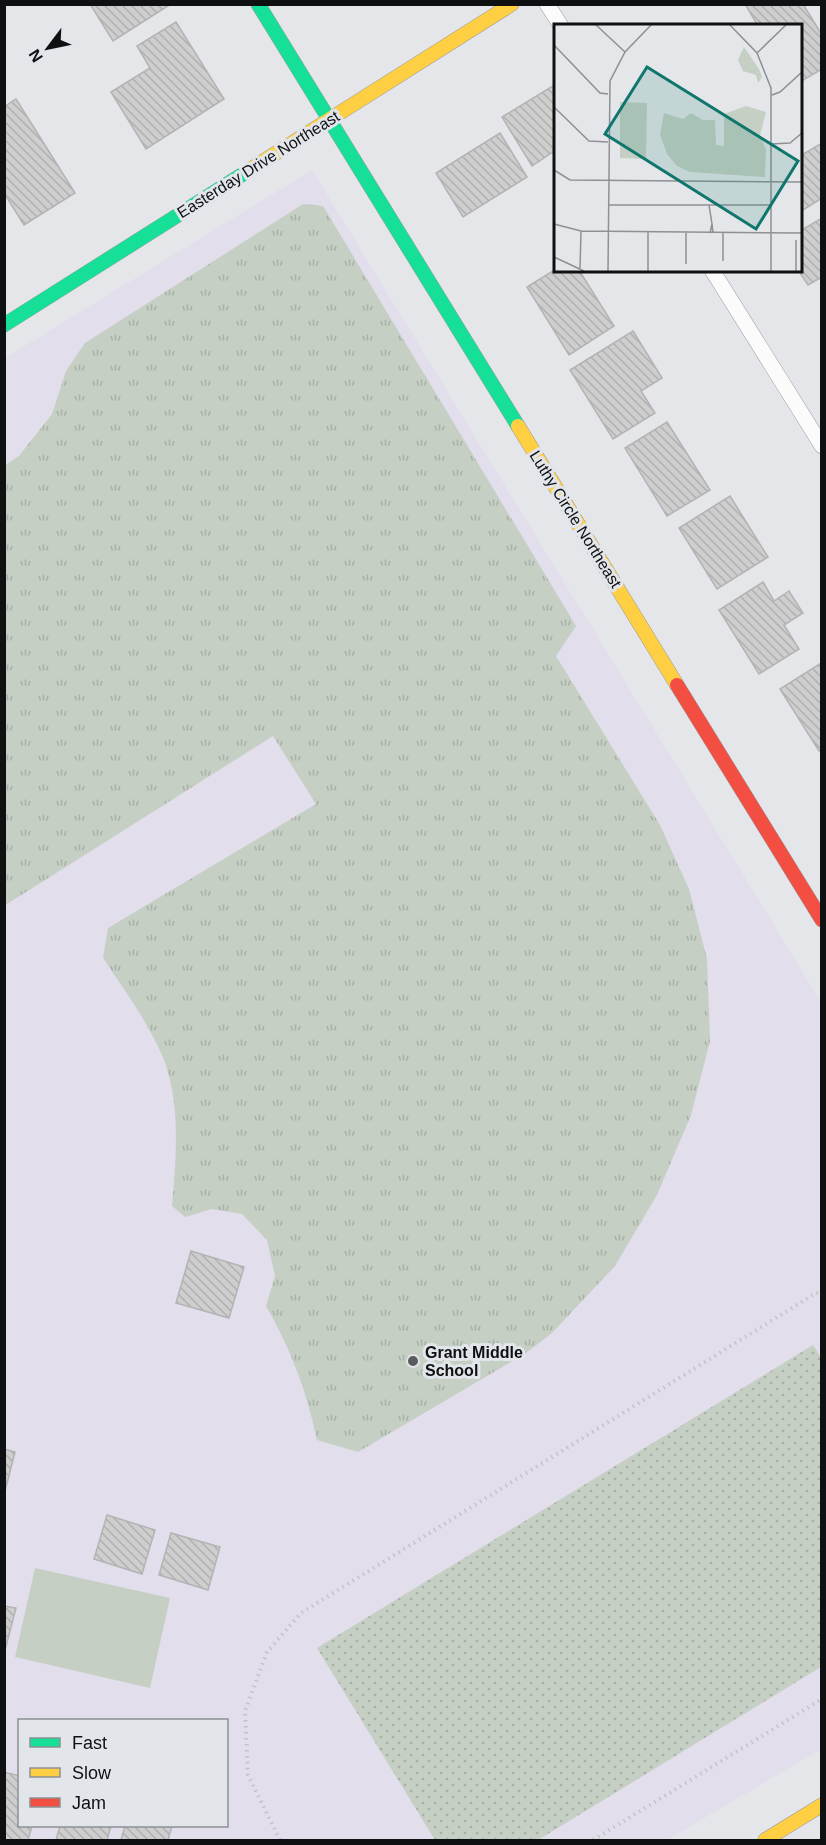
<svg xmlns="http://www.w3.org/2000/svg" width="826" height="1845" font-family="Arial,sans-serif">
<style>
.education{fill:#e2deeb;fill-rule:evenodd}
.grass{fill:url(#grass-tufts)}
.park{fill:url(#park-dots)}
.garden{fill:#c5cfc4}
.building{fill:url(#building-back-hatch);stroke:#b3b3b4;stroke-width:1.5}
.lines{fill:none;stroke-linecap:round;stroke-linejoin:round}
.lane-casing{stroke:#9b9c9f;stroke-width:16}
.fast-casing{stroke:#9b9c9f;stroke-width:15}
.slow-casing{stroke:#9b9c9f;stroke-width:15}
.jam-casing{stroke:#9b9c9f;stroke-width:15}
.path{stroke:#c4c4c5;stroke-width:4;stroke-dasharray:1.5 4.5;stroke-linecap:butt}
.lane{stroke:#fbfbfc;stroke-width:15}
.fast{stroke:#16e098;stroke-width:14}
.slow{stroke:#ffcf43;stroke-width:14}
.jam{stroke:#f24e42;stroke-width:14}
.poi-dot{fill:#595b5d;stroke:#e2e6eb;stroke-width:2}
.labels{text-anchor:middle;stroke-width:6;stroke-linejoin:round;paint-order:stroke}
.street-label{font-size:16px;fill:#0e1011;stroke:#e2e6eb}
.poi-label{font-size:16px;font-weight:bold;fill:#0e1011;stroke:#e2e6eb;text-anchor:start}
.inset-road{fill:none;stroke:#8e9093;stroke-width:1.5}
.view{fill:#0f766e;fill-opacity:0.15;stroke:#0f766e;stroke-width:3}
.inset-edge{fill:none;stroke:#0e1011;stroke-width:3}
</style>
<defs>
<pattern id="grass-tufts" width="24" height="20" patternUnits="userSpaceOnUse" patternTransform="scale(1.5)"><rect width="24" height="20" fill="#c5cfc4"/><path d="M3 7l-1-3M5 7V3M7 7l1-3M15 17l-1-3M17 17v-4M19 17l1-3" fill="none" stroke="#a8b1a7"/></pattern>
<pattern id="park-dots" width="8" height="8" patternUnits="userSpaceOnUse" patternTransform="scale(1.5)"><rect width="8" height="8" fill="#c5cfc4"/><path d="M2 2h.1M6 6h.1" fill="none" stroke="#a8b1a7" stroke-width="1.8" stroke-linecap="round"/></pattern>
<pattern id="building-back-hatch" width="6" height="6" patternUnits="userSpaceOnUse" patternTransform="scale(1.5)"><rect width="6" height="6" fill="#cececf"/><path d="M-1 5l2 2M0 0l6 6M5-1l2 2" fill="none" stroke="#b0b0b1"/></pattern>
</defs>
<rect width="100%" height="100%" fill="#e4e6e9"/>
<!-- education -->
<path class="education" d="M312 170 821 1002V1749L667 1840H5V358ZM20 1720H226V1826H20Z"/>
<!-- grass -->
<path class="grass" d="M303 204 323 206 576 626 556 656 660 825 689 889 707 959 710 1041 691 1115 657 1195 615 1266 552 1333 526 1353 358 1452 317 1440C306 1389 292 1352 266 1306L275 1276 267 1240 242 1214 212 1209 185 1217 172 1206C176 1158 181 1106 164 1060 149 1023 125 991 103 958L108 928 316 804 273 736 4 906 5 465 19 456 52 414 66 371 85 343Z"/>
<!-- park -->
<path class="park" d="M813 1345 822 1359 821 1667 538 1840H435L317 1648Z"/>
<!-- garden -->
<path class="garden" d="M35 1568 170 1598 150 1688 15 1657Z"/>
<!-- building -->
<path class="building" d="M90 4H171L113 41Z
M745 4H803L822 35V69L800 82V26H758Z
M176 22 224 99 146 149 111 92 150 68 137 46Z
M556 84V158L553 152 532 166 502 117Z
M16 99 75 193 24 225 4 193V107Z
M500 133 527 177 463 217 436 173Z
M822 143V198L800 212V156Z
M822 218V277L808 285 798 270H800V231Z
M556 269 579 270 614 326 569 355 527 287Z
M633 331 662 378 641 391 655 413 613 439 570 370Z
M667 422 710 490 667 516 625 448Z
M730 496 768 557 717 589 679 528Z
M763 582 774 601 789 591 803 613 784 625 799 649 759 674 719 610Z
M821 663 822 749 819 751 780 689Z
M191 1251 244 1267 229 1318 176 1303Z
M4 1449 15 1452 4 1495Z
M107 1515 155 1530 142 1574 94 1559Z
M171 1533 220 1547 208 1590 159 1575Z
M4 1606 16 1608 4 1654Z
M4 1772 20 1776V1826H32L28 1840H4Z
M60 1826H111L107 1840H56Z
M125 1826H172L168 1840H121Z"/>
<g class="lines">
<defs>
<path id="lane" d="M547 4 561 26
M712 270 822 446"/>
<path id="fast" d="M258 4 518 426
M4 325 251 169"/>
<path id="slow" d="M251 169 512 4
M518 426 677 685
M765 1840 822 1805"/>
<path id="jam" d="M677 685 822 920"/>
</defs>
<!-- lane casing -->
<use href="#lane" class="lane-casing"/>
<!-- fast casing -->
<use href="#fast" class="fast-casing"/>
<!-- slow casing -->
<use href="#slow" class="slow-casing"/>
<!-- jam casing -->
<use href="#jam" class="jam-casing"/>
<!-- path -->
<path class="path" d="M280 1840 248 1775 245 1711 267 1652 301 1613 816 1293H822
M593 1840 822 1699"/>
<!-- lane -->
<use href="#lane" class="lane"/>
<!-- fast -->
<use href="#fast" class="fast"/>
<!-- slow -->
<use href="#slow" class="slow"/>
<!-- jam -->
<use href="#jam" class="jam"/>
</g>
<!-- markers -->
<circle class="poi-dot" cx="413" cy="1361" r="6"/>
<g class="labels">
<!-- street labels -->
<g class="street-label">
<text transform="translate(258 164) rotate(-32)" y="6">Easterday Drive Northeast</text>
<text transform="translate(576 519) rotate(58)" y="6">Luthy Circle Northeast</text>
</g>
<!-- poi labels -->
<g class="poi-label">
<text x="425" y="1358">Grant Middle<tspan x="425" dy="18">School</tspan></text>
</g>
</g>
<!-- overview -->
<g transform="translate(554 24)">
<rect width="248" height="248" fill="#e4e6e9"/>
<path d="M190 23 205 45 208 53 204 59 202 51 189 47 184 36ZM192 82 212 88 206 111 212 126 211 153 136 148 123 142 113 130 106 111 110 89 129 95 137 89 149 96H161L162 121 170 122V90Z" fill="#c5cfc4"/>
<path d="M66 78 93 79 92 135 66 134Z" fill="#c5cfc4"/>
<path class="inset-road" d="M41 0 71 28M175 0 203 29 217 64V247M0 21 46 69 54 70M203 29 233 0M218 71 226 68 248 48M0 83 35 117 54 118M217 120 236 119 248 109M0 146 16 156 248 158M54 181H218M155 181 158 200M0 200 27 207 248 209M156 209 158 200 159 209M169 209V237M0 233 30 247M132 240V209M26 245 27 207M54 247 56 57 71 28 98 0M94 247V208M242 247V216"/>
<path class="view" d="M93 43 244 137 202 205 51 110Z"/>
<rect width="248" height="248" class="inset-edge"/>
</g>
<!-- border -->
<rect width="826" height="1845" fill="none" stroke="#0e1011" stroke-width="12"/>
<!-- legend -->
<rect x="18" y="1719" width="210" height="108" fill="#e2e6eb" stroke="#8d9094" stroke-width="1.5"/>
<rect x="30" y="1738" width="30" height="9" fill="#16e098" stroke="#8d9094" stroke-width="1.5"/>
<text x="72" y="1749" font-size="18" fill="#0e1011">Fast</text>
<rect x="30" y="1768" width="30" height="9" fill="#ffcf43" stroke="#8d9094" stroke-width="1.5"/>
<text x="72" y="1779" font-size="18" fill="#0e1011">Slow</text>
<rect x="30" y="1798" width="30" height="9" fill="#f24e42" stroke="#8d9094" stroke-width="1.5"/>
<text x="72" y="1809" font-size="18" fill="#0e1011">Jam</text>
<!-- north arrow -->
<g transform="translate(48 48) rotate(238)" stroke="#e2e6eb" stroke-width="4.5" paint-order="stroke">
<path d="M0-4.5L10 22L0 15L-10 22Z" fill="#0e1011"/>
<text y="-9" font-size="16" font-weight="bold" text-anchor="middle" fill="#0e1011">N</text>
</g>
</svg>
